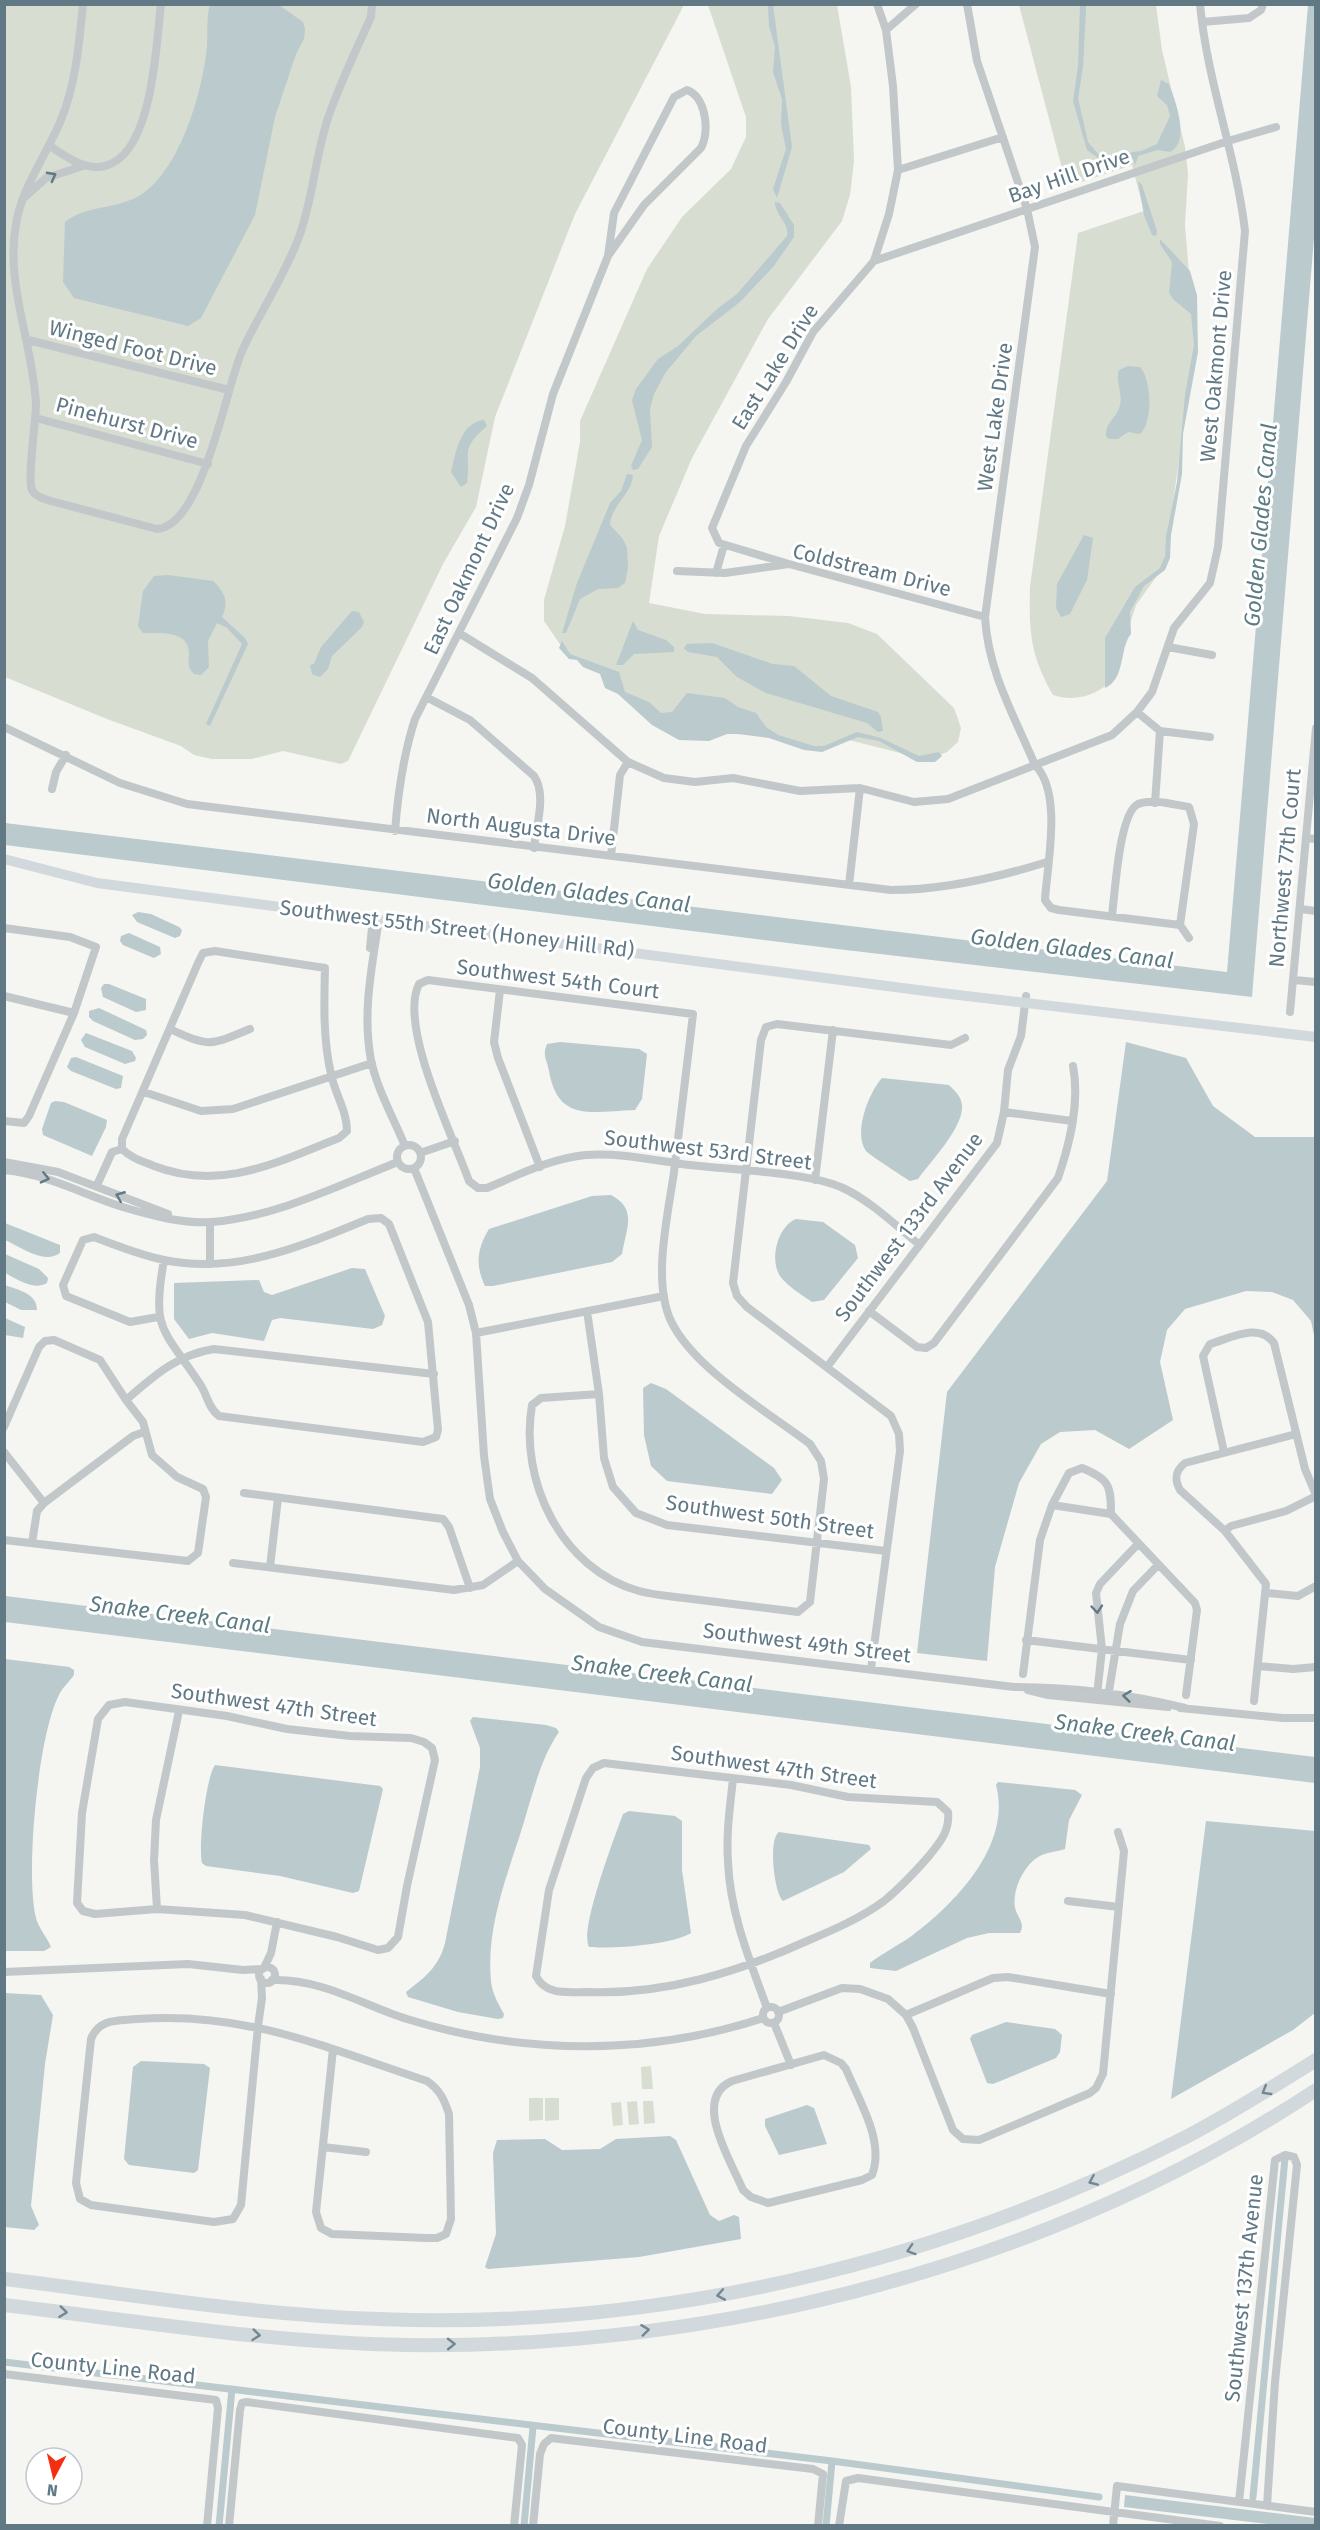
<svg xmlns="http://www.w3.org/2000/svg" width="1320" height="2530" font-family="'Fira Sans',sans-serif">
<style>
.green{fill:#d7ddd1}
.water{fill:#bacacd}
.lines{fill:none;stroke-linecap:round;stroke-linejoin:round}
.canal{stroke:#bacacd;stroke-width:7}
.street{stroke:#c2c7ca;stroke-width:8}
.secondary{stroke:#d2d9dd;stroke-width:10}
.highway{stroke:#d2d9dd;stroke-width:14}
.oneway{stroke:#617985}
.oneway2{stroke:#728792}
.labels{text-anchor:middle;stroke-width:6;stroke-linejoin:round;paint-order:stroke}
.street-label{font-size:21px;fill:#617985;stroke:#fff}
.water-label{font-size:22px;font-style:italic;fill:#5c7c83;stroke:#fff}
</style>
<rect width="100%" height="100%" fill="#f5f5f1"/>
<!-- green -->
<path class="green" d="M4 5H684L575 214 495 417 476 507 443 564 348 761 341 764 283 751 252 759H212L194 755 181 746 107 719 5 677Z
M708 5H837L851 87 854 161 850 195 842 221 768 319 692 458 659 536 649 603 705 614 789 616 848 623 877 634 954 708 961 728 958 742 947 752 932 758 916 757 849 740 823 748 760 731 701 736 632 704 605 674 566 653 544 621V600L565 526 580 442V421L647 269 682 217 731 169 746 137V117Z
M1019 5H1156L1162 50 1185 147 1188 174 1185 225 1195 345 1166 553 1159 573 1136 605 1112 680C1096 696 1075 702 1053 695 1030 655 1029 632 1030 587L1078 233 1144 211 1132 165 1067 187Z
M651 2066 653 2089H642L641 2067Z
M529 2098H543V2120L529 2121Z
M545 2098H559V2120L545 2121Z
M637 2101 639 2124 629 2125 627 2102Z
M643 2101H653L655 2123 644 2124Z
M621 2102 623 2125 613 2126 611 2103Z"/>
<!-- water -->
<path class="water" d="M210 4 279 5 303 22 305 29 304 39 296 54 275 117 255 215 201 318 188 326 74 298 63 282 65 222C88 204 118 210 142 194 181 168 203 90 207 46 208 32 206 18 210 4Z
M768 5H773L792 147 777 198 773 189 786 149 781 124 782 99 773 72 775 47 769 26Z
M1080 5H1086V10L1083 67 1078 98 1088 142 1099 155 1098 158 1087 150 1073 101 1078 66Z
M1308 5H1316L1315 225 1252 997 837 949 5 845V823L1227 972Z
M1161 80 1169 84C1175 100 1191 141 1170 152L1158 150 1138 156 1135 165 1133 158 1120 160 1115 165 1104 160V156L1141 151 1157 144 1170 116 1167 105 1157 96Z
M1138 181 1142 185 1157 231 1156 236 1152 235 1144 215Z
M775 202 780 203 794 225V237L773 267 740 302 696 336 666 372 654 394 650 409 652 447 638 469 633 470 631 466 642 440 632 400 636 389 658 359 678 346 717 309 737 294 787 236C790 223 775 216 775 202Z
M1160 239 1190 271 1197 295 1198 352 1183 434 1182 474 1171 535 1170 558 1165 570 1144 586 1130 612 1131 634C1119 648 1126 679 1105 688V638L1135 587 1160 568 1165 556 1166 537 1177 482 1185 395 1194 345 1191 314 1174 300 1169 293 1172 262 1160 244Z
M1128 366 1140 367C1152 380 1153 423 1140 434L1128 432 1118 439H1109L1106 436C1105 422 1118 417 1120 405 1123 393 1115 382 1119 370Z
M484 420 487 426C459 450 471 453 467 483L461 487 451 472C456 452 460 423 484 420Z
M627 474 633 475C632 494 611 505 610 525L623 539 627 548 628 568 625 583 618 588 598 589 580 599 566 633H562L577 583 594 542 610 503 621 491Z
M1084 535 1093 538 1087 580 1070 614 1061 617 1056 608 1057 584Z
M168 575 213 581C225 592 229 602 222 617L245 638 248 644 210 726 206 724 242 644 227 628 217 623 208 641 209 667 201 675 194 674C188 668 188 664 189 656 191 630 161 633 143 633L138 626 143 591 154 576Z
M352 611 359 612 364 622 362 627 332 656 328 669 320 677 312 674 310 665 314 664 321 647Z
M633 621 638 630 666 640 674 647V652L634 654 623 665H616Z
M562 641 570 654 619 672 625 692 649 702 661 713 672 712 687 693 725 698 738 707 756 713 766 727 778 735 815 746H824L857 732 881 738 919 756 939 752 942 756 935 762H917L879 741 858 737 822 752 804 750 769 738 738 734H727L709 741 679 740 652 725 618 694 605 688 600 674 583 667 577 660 569 659 559 648Z
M712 643 773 664 794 666 831 696 878 712 881 717 883 731 878 732 867 723 766 693 737 677 717 657 688 652 684 648 687 644Z
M138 912 151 914 179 927 182 930 180 936 175 938 137 922 132 915Z
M129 933 160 947 161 954 154 958 123 945 120 941 121 936Z
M104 984H109L146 999V1010L136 1012 103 997 101 988Z
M99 1008 146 1030 147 1035 143 1039 135 1040 93 1021 89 1017V1011Z
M86 1033 132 1051 136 1058 135 1061 125 1064 85 1047 81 1040Z
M560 1042 639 1049 647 1054 642 1099 635 1110C594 1111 558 1124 549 1071 547 1059 542 1056 547 1044Z
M1126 1042 1186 1058 1213 1106 1255 1137H1315V1340L1311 1321 1293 1300 1272 1292 1246 1291 1185 1309 1167 1330 1160 1362 1173 1420 1129 1449 1095 1430 1060 1432 1041 1444 1019 1483 995 1567 987 1661 917 1653 947 1392 1107 1181Z
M76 1057 123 1076 121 1088 116 1089 71 1071 67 1067 71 1058Z
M882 1078 949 1085C955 1091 961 1096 962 1105 964 1127 931 1161 918 1179L910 1181C905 1178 870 1155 867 1152 852 1135 869 1092 882 1078Z
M55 1101 64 1102 107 1120 106 1127 92 1156 43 1135 42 1129 51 1103Z
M611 1195C638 1209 626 1229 622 1254L612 1262 493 1286H485C475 1265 477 1249 489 1229L592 1196Z
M796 1219 823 1222 855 1245 858 1258 824 1300 812 1302C802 1295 787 1286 780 1276 769 1259 778 1226 796 1219Z
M5 1223 60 1245V1253C44 1265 21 1247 5 1240Z
M5 1254 39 1269 48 1278 47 1283C33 1291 17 1279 5 1273Z
M352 1268 365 1269 385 1316 382 1325 373 1329 280 1318 272 1320 264 1341 212 1333 189 1339 174 1319V1283L259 1280 264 1292 272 1295Z
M5 1285C18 1290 37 1293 37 1310H21L5 1302Z
M5 1318 25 1327 23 1338 5 1335Z
M651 1383 666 1389 774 1468 782 1480 772 1494 667 1481 651 1466 644 1435 643 1388Z
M5 1596 1315 1757V1783L5 1622Z
M5 1659 69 1667 74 1670V1675C69 1682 61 1689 58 1697 38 1738 25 1874 36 1918 39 1929 47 1937 51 1947L44 1951H5Z
M473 1717 546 1725 556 1728 559 1732C543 1755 536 1782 528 1808 513 1863 485 1921 491 1981 492 1993 498 2003 504 2014L503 2018 498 2019 458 2012 408 1997 406 1992C424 1978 439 1967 445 1943L480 1767V1748L470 1721Z
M215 1765 380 1786 383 1789 359 1891 353 1893 280 1876 206 1866 202 1863C198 1847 206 1777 215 1765Z
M998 1782 1075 1790 1082 1795 1069 1820 1065 1849C1056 1852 1047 1852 1038 1857 1023 1866 1010 1894 1016 1911 1019 1919 1025 1924 1020 1933H989L967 1938 896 1971 870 1968V1963C883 1953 899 1945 913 1935 957 1902 1012 1844 996 1785Z
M629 1811 675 1816 682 1821V1870L691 1933C672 1945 612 1949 589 1947 579 1930 615 1836 623 1814Z
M1206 1821 1315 1831V2013L1293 2030 1171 2099Z
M779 1832 869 1845 871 1849 844 1872 783 1901C774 1893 768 1839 779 1832Z
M4 1993 41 1995 53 2015 45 2064 31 2206 39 2225 34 2230 5 2227Z
M1006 2022 1055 2029 1062 2035 1060 2052 1056 2058 993 2084 987 2083 970 2039 972 2035Z
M141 2061 204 2064 210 2068 198 2170 194 2173 129 2165 124 2159 133 2067Z
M807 2105 814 2108 827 2144 779 2155 765 2126V2119Z
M670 2136 676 2140 710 2215 719 2221 734 2215 739 2217 741 2239 639 2257 488 2269 485 2267 496 2234 493 2153 497 2140 545 2139 562 2150 600 2149 616 2139Z
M1125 2495 1315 2518V2525H1276L1124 2507Z"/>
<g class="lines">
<!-- canal -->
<path class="canal" d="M4 2362 832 2461 1099 2497
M1253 2497 1285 2158
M219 2526 232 2389
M524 2526 533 2427
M826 2526 832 2461"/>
<!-- street -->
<path class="street" d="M83 4C79 44 76 83 61 120 47 154 22 187 16 224 5 284 33 344 36 404 36 421 27 480 32 490 36 497 44 499 51 501L157 529C203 526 226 387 242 351 260 312 284 277 299 237 313 199 315 157 328 118 340 83 356 50 371 17L372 4
M967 4 977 61 1027 209 1035 247 985 617C988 672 1014 715 1035 765 1063 793 1047 864 1045 900L1051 908 1059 910 1180 925 1189 938
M1202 22 1249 18 1261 10 1263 4
M886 30 916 4
M687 90C706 97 710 132 701 148L644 205 608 256 614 213 674 97Z
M50 146C65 156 85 171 105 166 153 154 156 45 161 4
M898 170 1003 137
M26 196 46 178 83 166
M874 261 1228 141 1276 127
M28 340 229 390
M36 418 208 464
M789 564 719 543 712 528 746 446 786 382 813 332 874 261 889 214 898 170 893 86 886 30 877 4
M677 571 725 573 789 564 985 617
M716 573 724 545
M459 633 532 678 628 762 664 778 695 782 733 778 800 791 860 788 914 802 948 799 1112 735 1137 712 1152 692 1174 628 1210 583 1218 547 1245 231C1236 154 1207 82 1200 4
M1168 647 1212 655
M428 698 470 720 534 776C547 794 536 827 534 848
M1137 712 1160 731 1210 737
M4 727 120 783 187 804 891 890C944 890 996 878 1047 862
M52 789 56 772 66 755
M1155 803 1160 731
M395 831C398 792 403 756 415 719L517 518 529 485 553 394 608 256
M1306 838 1316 839
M611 856 620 775 628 762
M849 885 860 788
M1300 909 1316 911
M1112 915C1115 894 1119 813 1138 804 1152 798 1174 805 1189 807L1194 824 1180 925
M379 919C372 967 362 1012 371 1060 377 1089 394 1119 405 1146
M4 928 70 937 96 947 74 1013 29 1116 24 1123 4 1121
M370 948 373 918
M215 951 325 968C324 1004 323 1039 331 1074 335 1094 347 1111 347 1131L339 1138C277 1162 221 1192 154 1166 142 1161 131 1158 122 1149V1139L198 963 203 953Z
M1294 980 1316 982
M500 990 494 1042 498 1058 540 1167
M4 996 74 1013
M1290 1012 1316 728
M170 1029C210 1048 211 1045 250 1029
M144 1092 201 1111 233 1109 372 1063
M1004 1112 1072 1121
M397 1157a12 12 0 1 1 24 0a12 12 0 1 1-24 0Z
M420 1153 455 1141
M4 1162 58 1172 168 1214
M414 1168 469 1305 476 1333 484 1456 490 1499 503 1532 518 1561 545 1589 599 1627 642 1642 1014 1687C1071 1687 1129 1694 1185 1708
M4 1170C52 1175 83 1195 126 1208 153 1216 184 1224 212 1222 276 1217 339 1185 398 1162
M815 1180 833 1030
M98 1183 112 1152 122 1149
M210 1264V1222
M587 1311 599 1394 604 1458 613 1487 636 1513 667 1525 886 1551
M869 1311 917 1347 926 1348 934 1343 1058 1178C1070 1143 1080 1103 1073 1066
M158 1317 130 1322 66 1296 63 1285 83 1240 94 1237C117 1246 140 1255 164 1260 237 1275 302 1246 368 1219L381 1218 389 1224 428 1322 438 1430 436 1437 423 1442 219 1416C208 1408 207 1394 200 1384 163 1328 151 1331 164 1260
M476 1333 664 1296
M827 1367 997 1143 1004 1112 1008 1070 1021 1036 1026 996
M599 1394 541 1398 532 1405C519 1481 561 1569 639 1591 653 1595 670 1596 684 1598 722 1603 760 1607 798 1612L810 1602 824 1479 821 1461 810 1444C769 1413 693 1368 671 1321 652 1281 668 1215 674 1172 680 1120 687 1067 693 1014L428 980 419 984C398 1026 453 1136 469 1181L478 1188H487C518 1175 552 1158 586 1155 619 1152 657 1161 690 1165 730 1170 808 1172 843 1188 871 1201 896 1226 920 1245
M126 1400C154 1376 176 1355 214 1349L434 1374
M4 1427 39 1347 45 1341 54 1340 100 1360 126 1400 143 1422 152 1455 177 1477 203 1489 206 1497 198 1553 188 1561 4 1540
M4 1452 44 1503
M1224 1452 1203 1356 1210 1344C1231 1338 1259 1322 1274 1343L1305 1469 1316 1495
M244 1493 443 1519 449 1527 470 1588
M1052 1505 1111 1514
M1111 1514 1195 1603 1197 1610 1186 1695
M1225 1531 1231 1526 1286 1511 1316 1496
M32 1543 37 1511 44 1503 133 1436 144 1432
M233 1563 454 1590 483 1585 518 1561
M270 1567 278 1498
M1267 1593 1298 1596 1316 1586
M1026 1640 1191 1660
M1258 1666 1293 1669 1316 1667
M871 1669 900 1451 899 1434 891 1416 747 1307 737 1296 733 1283 761 1040 766 1027 777 1024 951 1045 965 1038
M1023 1674 1040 1540 1052 1505 1069 1473 1082 1468C1109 1479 1111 1485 1111 1514
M1028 1690 1048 1695 1168 1707
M1097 1695 1102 1649 1096 1593 1100 1584 1137 1545
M1108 1697 1120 1624 1133 1591 1158 1565
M1254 1701 1266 1584 1225 1531 1180 1490C1174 1479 1175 1471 1185 1463L1296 1434
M125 1702 227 1716 287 1729 350 1736 411 1738 424 1742 432 1748 435 1760 407 1886 398 1937 388 1948 378 1950 337 1937 245 1915 157 1909 95 1914 83 1911 77 1903 82 1813 98 1719 109 1705Z
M1180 1708 1283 1718H1316
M604 1763 791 1785 848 1797 937 1802 948 1812C950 1831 940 1842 929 1856 915 1872 900 1888 884 1901 861 1918 833 1930 807 1941 738 1972 665 1995 588 1992 568 1992 546 1996 536 1976L549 1890 586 1778 593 1768Z
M733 1779C730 1806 726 1834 728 1862 730 1913 750 1961 767 2008
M1068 1901 1119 1907
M157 1909 154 1860 156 1820 179 1711
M259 1975a8 8 0 1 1 16 0a8 8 0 1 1-16 0Z
M264 1968 271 1953 277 1922
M4 1972 188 1964 243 1970 262 1969
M261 1979 262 1998 258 2026 241 2205 233 2219 214 2222 91 2205 80 2199 76 2183 91 2039C99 2018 118 2021 137 2019 247 2011 326 2048 427 2081 440 2090 444 2099 449 2114L451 2219 446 2234 437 2238H426L332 2234 321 2228 316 2212 333 2049
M272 1980C320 1978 363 2005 407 2019 523 2055 648 2056 763 2018
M763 2015a8 8 0 1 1 16 0a8 8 0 1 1-16 0Z
M778 2012 842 1988 860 1989 888 1999 906 2015 913 2028 953 2130 963 2139 979 2140 1090 2093 1096 2088 1103 2074 1124 1851 1118 1832
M906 2015 993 1978 1008 1977 1111 1994
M774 2023 791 2065
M824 2055 841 2063 846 2069C859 2101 885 2141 872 2175L862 2180 768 2203 751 2197 743 2190C731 2161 691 2099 732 2081Z
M323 2147 366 2152
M4 2374 216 2400 218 2408 207 2526
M1239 2502 1275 2160 1285 2155 1294 2157 1297 2165 1275 2382 1267 2506
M229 2526 240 2410 242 2403 247 2402 518 2438 522 2445 514 2526
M533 2526 540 2454 544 2444 551 2438 813 2469 823 2474 818 2526
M839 2526 846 2481 858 2478 1220 2526
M1113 2526 1117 2486 1316 2512"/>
<!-- secondary -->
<path class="secondary" d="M4 859 97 883 941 993 1316 1037"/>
<!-- highway -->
<path class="highway" d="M4 2279C129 2294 254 2315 379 2319 659 2330 937 2264 1186 2137 1230 2114 1273 2087 1316 2060
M4 2305C138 2321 272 2343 406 2345 723 2349 1050 2265 1316 2090"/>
</g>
<!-- one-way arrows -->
<defs><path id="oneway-chevron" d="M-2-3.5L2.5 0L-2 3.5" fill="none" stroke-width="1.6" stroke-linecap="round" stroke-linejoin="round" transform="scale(1.5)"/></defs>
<g class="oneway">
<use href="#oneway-chevron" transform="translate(52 176) rotate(-28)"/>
<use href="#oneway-chevron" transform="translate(45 1178) rotate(13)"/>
<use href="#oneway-chevron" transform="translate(120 1196) rotate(-158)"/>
<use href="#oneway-chevron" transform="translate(1097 1609) rotate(85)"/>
<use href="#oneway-chevron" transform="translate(1127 1696) rotate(-173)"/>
</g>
<g class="oneway2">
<use href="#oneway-chevron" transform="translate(1266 2091) rotate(149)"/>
<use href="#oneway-chevron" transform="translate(1093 2181) rotate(157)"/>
<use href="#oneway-chevron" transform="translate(911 2250) rotate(162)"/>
<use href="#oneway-chevron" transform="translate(721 2295) rotate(170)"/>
<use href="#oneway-chevron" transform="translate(63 2312) rotate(7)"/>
<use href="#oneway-chevron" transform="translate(645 2330) rotate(-7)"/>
<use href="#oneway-chevron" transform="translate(256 2335) rotate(6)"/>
<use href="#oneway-chevron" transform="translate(451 2344) rotate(-1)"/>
</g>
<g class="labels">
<!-- street labels -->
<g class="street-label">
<text transform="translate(1069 176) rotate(-19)" y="7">Bay Hill Drive</text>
<text transform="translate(133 348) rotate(14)" y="7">Winged Foot Drive</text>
<text transform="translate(1216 366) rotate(-85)" y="7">West Oakmont Drive</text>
<text transform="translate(775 367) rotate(-58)" y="7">East Lake Drive</text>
<text transform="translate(995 417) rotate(-82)" y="7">West Lake Drive</text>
<text transform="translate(127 423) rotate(15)" y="7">Pinehurst Drive</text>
<text transform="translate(469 569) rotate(-65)" y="7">East Oakmont Drive</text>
<text transform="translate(872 570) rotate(14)" y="7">Coldstream Drive</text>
<text transform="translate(521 827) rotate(7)" y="7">North Augusta Drive</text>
<text transform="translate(1285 868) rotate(-85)" y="7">Northwest 77th Court</text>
<text transform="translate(457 929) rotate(7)" y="7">Southwest 55th Street (Honey Hill Rd)</text>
<text transform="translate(558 979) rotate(7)" y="7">Southwest 54th Court</text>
<text transform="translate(708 1150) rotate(7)" y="7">Southwest 53rd Street</text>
<text transform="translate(909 1227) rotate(-53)" y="7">Southwest 133rd Avenue</text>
<text transform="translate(770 1517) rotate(8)" y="7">Southwest 50th Street</text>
<text transform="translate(807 1643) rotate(7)" y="7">Southwest 49th Street</text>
<text transform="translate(274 1705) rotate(8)" y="7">Southwest 47th Street</text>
<text transform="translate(774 1767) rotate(8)" y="7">Southwest 47th Street</text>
<text transform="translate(1244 2288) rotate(-84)" y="7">Southwest 137th Avenue</text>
<text transform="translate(113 2368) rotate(6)" y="7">County Line Road</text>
<text transform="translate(685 2436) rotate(7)" y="7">County Line Road</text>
</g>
<!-- water labels -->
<g class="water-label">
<text transform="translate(1260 525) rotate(-85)" y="8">Golden Glades Canal</text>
<text transform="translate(589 892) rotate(7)" y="8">Golden Glades Canal</text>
<text transform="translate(1072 948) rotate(7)" y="8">Golden Glades Canal</text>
<text transform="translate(180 1614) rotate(7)" y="8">Snake Creek Canal</text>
<text transform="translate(662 1673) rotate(7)" y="8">Snake Creek Canal</text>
<text transform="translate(1145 1732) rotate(7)" y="8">Snake Creek Canal</text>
</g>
</g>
<!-- border -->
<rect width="1320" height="2530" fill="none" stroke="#617985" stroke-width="12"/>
<!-- north arrow -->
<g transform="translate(54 2476) rotate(187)"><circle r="28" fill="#ffffff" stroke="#c0c9ce" stroke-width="1.5"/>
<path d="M0-4.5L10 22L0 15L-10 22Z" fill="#f52e11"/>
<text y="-9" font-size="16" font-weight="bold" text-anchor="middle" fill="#617985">N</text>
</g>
</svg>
